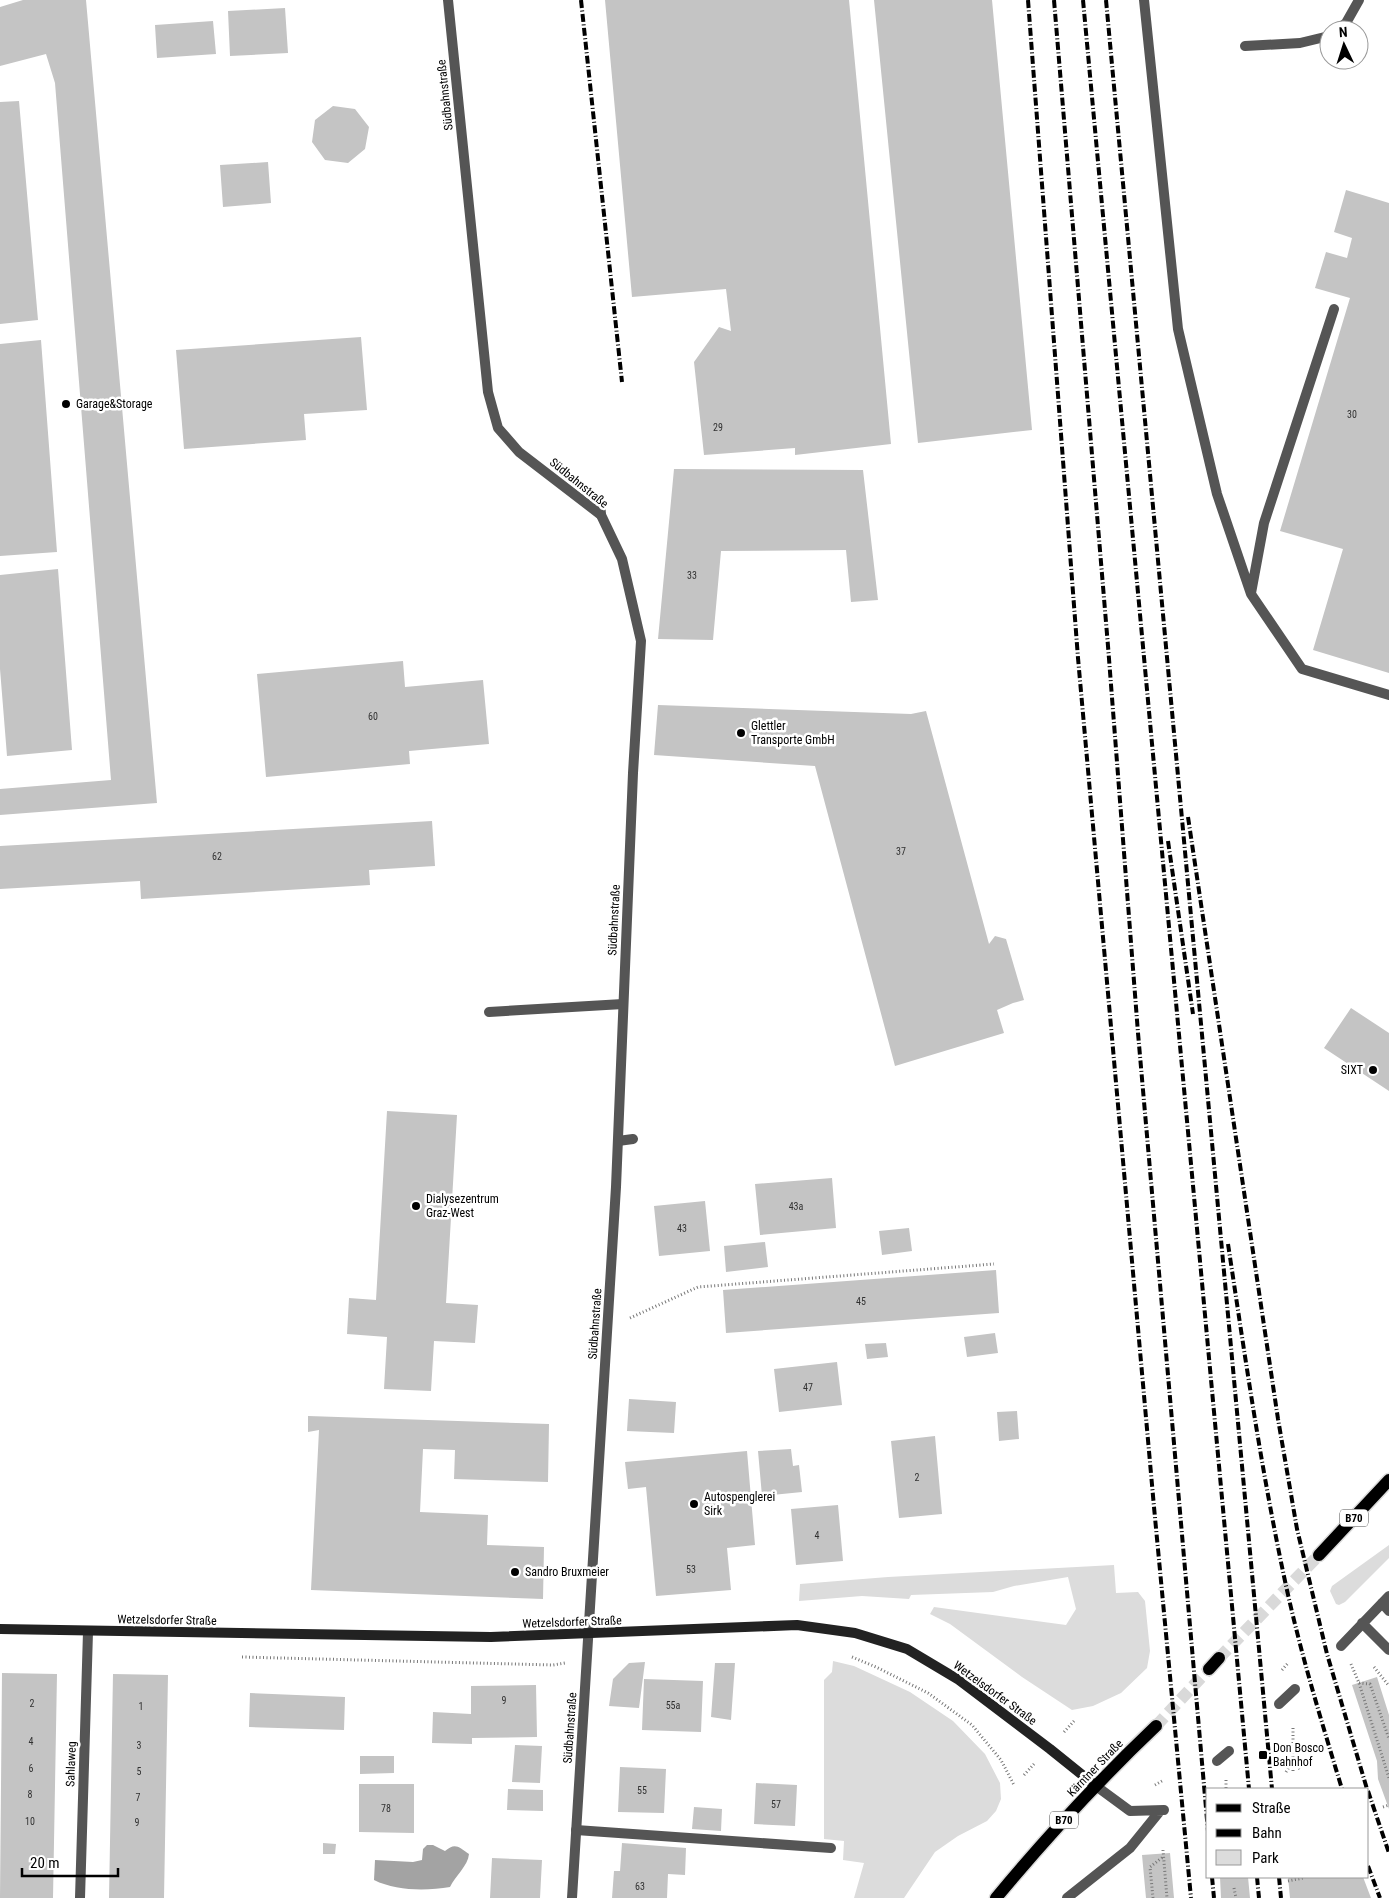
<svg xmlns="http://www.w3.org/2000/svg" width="1389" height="1898" font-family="'Roboto Condensed',sans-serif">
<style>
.green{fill:#dcdcdc}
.water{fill:#a3a3a3}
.building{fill:#c4c4c4}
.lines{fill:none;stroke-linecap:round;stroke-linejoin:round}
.primary-tunnel{stroke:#d9d9d9;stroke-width:12;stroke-dasharray:12 6;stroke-linecap:butt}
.primary-casing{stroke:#dbdbdb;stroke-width:15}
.path{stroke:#777;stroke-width:3;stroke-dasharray:1 2.5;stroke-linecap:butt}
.lane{stroke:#555;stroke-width:10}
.street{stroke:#555;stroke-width:10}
.secondary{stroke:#222;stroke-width:10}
.primary{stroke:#000;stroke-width:12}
.rail{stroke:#000;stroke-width:4;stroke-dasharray:8 2.5 1 2.5;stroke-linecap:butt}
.poi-dot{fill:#000;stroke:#fff;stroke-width:2}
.labels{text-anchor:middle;stroke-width:5;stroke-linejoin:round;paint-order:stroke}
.number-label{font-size:10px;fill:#313131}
.shield{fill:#fff;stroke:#4c4c4c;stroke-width:1}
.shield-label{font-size:11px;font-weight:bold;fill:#000}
.street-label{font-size:12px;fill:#000;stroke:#fff}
.poi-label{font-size:12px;fill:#000;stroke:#fff;text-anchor:start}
</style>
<rect width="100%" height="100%" fill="#fff"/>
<!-- green -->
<path class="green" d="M1389 1545V1558L1345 1602 1339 1605 1336 1604 1330 1591 1332 1586Z
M1114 1565 1116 1593 1138 1592 1145 1601 1150 1651 1147 1668 1121 1693 1093 1706 1072 1710 1022 1677 950 1624 930 1614 934 1607 1066 1625 1076 1609 1068 1577 1014 1586 993 1592 911 1595 909 1599 862 1596 799 1601 800 1584 888 1577Z
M833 1661 854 1666 910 1692 953 1721 985 1754 1000 1783 1001 1799 996 1811 987 1821 958 1836 935 1852 904 1898H854L864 1863 843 1860 844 1841 824 1839V1680L832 1672Z"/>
<!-- water -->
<path class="water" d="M427 1845H433L445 1851C455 1842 459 1847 469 1854 468 1866 455 1876 450 1887 426 1891 396 1891 374 1880L375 1860 413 1862 422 1860 423 1849Z"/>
<!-- building -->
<path class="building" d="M23 0H86L157 803 0 815V789L111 780 55 83 46 54 0 66V7Z
M605 0H849L891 444 795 455V448L704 455 694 362 719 327 731 331 726 289 632 297Z
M874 0H992L1032 430 918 443Z
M285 8 288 53 230 56 228 11Z
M213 21 216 54 157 58 155 25Z
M19 101 38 320 0 324V102Z
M333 106 355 109 369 127 365 149 348 163 325 160 312 142 315 120Z
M268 162 271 203 223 207 220 165Z
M1346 190 1389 203V673L1313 650 1343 549 1280 531 1350 298 1315 288 1326 252 1347 258 1352 238 1334 232Z
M361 337 367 410 304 414 306 440 184 449 176 350Z
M41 340 57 552 0 556V344Z
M674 469 863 470 878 600 851 602 846 550 721 551 713 640 658 639Z
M58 569 72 750 7 756 0 669V575Z
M403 661 405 687 483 680 489 744 409 751 410 764 266 777 257 674Z
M658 705 911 714 926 711 989 944 995 936 1006 939 1024 1000 1013 1003 997 1010 1004 1033 895 1066 815 766 654 755Z
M432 821 435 866 369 870 370 885 141 899 140 881 0 889V846Z
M1351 1008 1389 1033V1091L1324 1048Z
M387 1111 457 1115 446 1303 478 1305 475 1343 434 1341 431 1391 384 1389 387 1337 347 1334 349 1298 376 1300Z
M832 1178 836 1228 760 1235 755 1184Z
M705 1201 710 1251 659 1256 654 1206Z
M909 1228 912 1251 882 1255 879 1231Z
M765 1242 768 1267 726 1272 724 1246Z
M996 1270 999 1313 726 1333 723 1290Z
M995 1333 998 1353 967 1357 964 1337Z
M886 1343 888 1357 867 1359 865 1344Z
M837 1362 842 1405 779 1412 774 1369Z
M629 1399 676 1402 674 1433 627 1431Z
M1017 1411 1019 1439 999 1441 997 1412Z
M308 1416 549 1424 548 1482 454 1479 455 1450 423 1449 420 1512 488 1515 487 1545 544 1547 543 1599 311 1590 319 1430 308 1432Z
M935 1436 942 1514 899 1518 891 1441Z
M791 1449 793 1466 799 1465 802 1492 762 1496 758 1451Z
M747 1451 755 1545 727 1548 731 1590 656 1596 646 1487 628 1489 625 1462Z
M838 1505 843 1561 796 1565 791 1509Z
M645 1662 639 1708 609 1706 613 1679 629 1663Z
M715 1663H735L731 1720 711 1717Z
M2 1673 57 1674 53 1898H0Z
M113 1674 168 1675 164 1898H109Z
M1377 1677 1389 1715V1809L1378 1779 1377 1761 1352 1685Z
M644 1679 703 1681 701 1732 642 1730Z
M536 1685 537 1737 472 1738V1744L432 1743 433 1712 471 1714V1686Z
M250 1693 345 1697 344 1730 249 1727Z
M515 1745 542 1746 540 1783 512 1782Z
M360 1756H394V1773L360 1774Z
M620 1767 666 1769 664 1813 618 1812Z
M756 1783 797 1785 795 1826 754 1824Z
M359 1784H414V1833L359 1832Z
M508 1789 543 1790V1811L507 1810Z
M694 1807 722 1809 721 1831 692 1829Z
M323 1843 336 1844 335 1854H323Z
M622 1843 686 1848 685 1875 668 1874 667 1898H612L614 1871H620Z
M1170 1853 1174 1898H1146L1142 1855Z
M492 1858 542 1860 540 1898H490Z
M1220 1877H1248L1250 1898H1221Z
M1288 1877H1363L1371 1898H1290Z"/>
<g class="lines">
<!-- primary-tunnel -->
<path class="primary-tunnel" d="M1219 1658 1319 1555
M1156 1726 1209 1669"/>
<defs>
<path id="primary" d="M1319 1555 1389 1480
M1209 1669 1219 1658
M996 1898C1046 1838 1099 1780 1156 1726"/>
</defs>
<!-- primary casing -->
<use href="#primary" class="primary-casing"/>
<!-- path -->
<path class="path" d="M630 1318 698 1287 994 1264
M242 1657 553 1665 565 1663
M852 1657 876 1667 928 1693 972 1725 1001 1760 1014 1785
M1351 1664 1359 1683 1389 1778
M1374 1667 1389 1686
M1282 1670 1288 1663
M1359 1683 1370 1684 1389 1739
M1293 1728V1772
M1064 1732 1074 1721
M1286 1772 1292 1762 1300 1769V1771
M1024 1775 1034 1764
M1226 1780V1789
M1155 1785 1162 1781
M1383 1807 1389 1805
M1163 1850 1167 1898
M1288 1881 1303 1878
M1234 1888 1236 1898
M1153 1898 1150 1867 1163 1857"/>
<!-- lane -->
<path class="lane" d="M1144 0 1178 329 1217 494 1251 594 1302 669 1389 695
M1337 30 1346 23 1359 0
M1245 46 1300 43 1329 36
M600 501 601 515
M1251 593 1264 523 1334 309
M489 1012 623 1004
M618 1141 633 1139
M1382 1603 1389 1611
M1362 1623 1389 1650
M1341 1646 1389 1596
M1279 1704 1295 1689
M1217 1761 1229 1751
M1096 1786 1130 1811 1164 1810
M576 1830 831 1848
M80 1898 88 1632
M1067 1898 1130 1848 1160 1811"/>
<!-- street -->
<path class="street" d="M448 0 488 392 498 428 519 452 601 515 622 559 641 641 633 773 616 1187 572 1898"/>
<!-- secondary -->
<path class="secondary" d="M0 1629 491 1637 797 1625 855 1633 907 1649 959 1680 1050 1749 1096 1786"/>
<!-- primary -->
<use href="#primary" class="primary"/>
<!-- rail -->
<path class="rail" d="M581 0 622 382
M1028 0 1078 658 1154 1507 1191 1898
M1054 0 1108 646 1138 1033 1208 1831
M1083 0 1249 1789
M1106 0 1272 1789
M1188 817 1278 1419 1297 1529 1327 1654 1367 1789
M1168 841 1193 1014
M1228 1244C1245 1356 1261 1469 1285 1581 1300 1651 1321 1720 1342 1789
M1368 1791 1389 1853
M1368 1866 1380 1898
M1212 1877 1214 1898
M1257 1877 1259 1898
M1279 1877 1281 1898"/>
</g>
<!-- markers -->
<g class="poi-dot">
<circle cx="66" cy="404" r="5"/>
<circle cx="741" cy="733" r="5"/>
<circle cx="1373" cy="1070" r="5"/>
<circle cx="416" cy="1206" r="5"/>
<circle cx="694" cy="1504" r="5"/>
<circle cx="515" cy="1572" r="5"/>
<rect x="1258" y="1750" width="10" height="10" rx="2.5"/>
</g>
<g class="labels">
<!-- number labels -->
<g class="number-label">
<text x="1352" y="418">30</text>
<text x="718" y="431">29</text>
<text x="692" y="579">33</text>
<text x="373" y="720">60</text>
<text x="901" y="855">37</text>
<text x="217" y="860">62</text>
<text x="796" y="1210">43a</text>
<text x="682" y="1232">43</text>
<text x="861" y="1305">45</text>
<text x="808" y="1391">47</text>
<text x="917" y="1481">2</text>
<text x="817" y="1539">4</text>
<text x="691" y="1573">53</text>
<text x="504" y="1704">9</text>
<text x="32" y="1707">2</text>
<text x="673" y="1709">55a</text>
<text x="141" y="1710">1</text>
<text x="31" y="1745">4</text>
<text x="139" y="1749">3</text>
<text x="31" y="1772">6</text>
<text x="139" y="1775">5</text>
<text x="642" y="1794">55</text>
<text x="30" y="1798">8</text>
<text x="138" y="1801">7</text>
<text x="776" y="1808">57</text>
<text x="386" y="1812">78</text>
<text x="30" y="1825">10</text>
<text x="137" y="1826">9</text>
<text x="640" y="1890">63</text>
</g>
<!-- shield labels -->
<g class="shield">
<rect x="1340" y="1509.5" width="28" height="17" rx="4"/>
<rect x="1050" y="1811.5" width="28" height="17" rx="4"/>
</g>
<g class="shield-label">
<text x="1354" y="1522">B70</text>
<text x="1064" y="1824">B70</text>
</g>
<!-- street labels -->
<g class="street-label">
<text transform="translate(445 95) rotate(-96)" y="4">Südbahnstraße</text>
<text transform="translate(579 483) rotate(39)" y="4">Südbahnstraße</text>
<text transform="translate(614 920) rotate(-87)" y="4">Südbahnstraße</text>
<text transform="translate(595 1324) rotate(-86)" y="4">Südbahnstraße</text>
<text transform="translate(167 1620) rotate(1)" y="4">Wetzelsdorfer Straße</text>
<text transform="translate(572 1622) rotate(-2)" y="4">Wetzelsdorfer Straße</text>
<text transform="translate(995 1693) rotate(36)" y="4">Wetzelsdorfer Straße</text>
<text transform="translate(570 1728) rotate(-86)" y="4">Südbahnstraße</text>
<text transform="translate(71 1764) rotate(-88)" y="4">Sahlaweg</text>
<text transform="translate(1095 1768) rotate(-46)" y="4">Kärntner Straße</text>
</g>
<!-- poi labels -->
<g class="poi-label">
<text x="76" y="408">Garage&amp;Storage</text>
<text x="751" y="730">Glettler<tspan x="751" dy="14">Transporte GmbH</tspan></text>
<text x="1363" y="1074" text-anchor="end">SIXT</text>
<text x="426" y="1203">Dialysezentrum<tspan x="426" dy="14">Graz-West</tspan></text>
<text x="704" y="1501">Autospenglerei<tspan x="704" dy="14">Sirk</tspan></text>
<text x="525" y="1576">Sandro Bruxmeier</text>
<text x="1273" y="1752">Don Bosco<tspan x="1273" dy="14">Bahnhof</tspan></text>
</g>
</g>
<!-- legend -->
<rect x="1206" y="1788" width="162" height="90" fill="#ffffff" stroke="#999999"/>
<rect x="1216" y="1804" width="25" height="8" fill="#000000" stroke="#999999"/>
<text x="1252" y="1813" font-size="15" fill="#000000">Straße</text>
<rect x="1216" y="1829" width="25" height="8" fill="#000000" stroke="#999999"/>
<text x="1252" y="1838" font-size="15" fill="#000000">Bahn</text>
<rect x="1216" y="1850" width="25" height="15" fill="#dcdcdc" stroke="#999999"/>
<text x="1252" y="1863" font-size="15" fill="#000000">Park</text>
<!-- north arrow -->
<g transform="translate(1344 45) rotate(356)"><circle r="24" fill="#ffffff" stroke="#999999"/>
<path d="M0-4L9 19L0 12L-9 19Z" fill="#000000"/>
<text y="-8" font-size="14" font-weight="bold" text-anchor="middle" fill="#000000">N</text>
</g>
<!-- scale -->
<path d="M22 1868v8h96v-8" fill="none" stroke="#000000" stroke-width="2.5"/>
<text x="30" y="1868" font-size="15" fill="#000000" stroke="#ffffff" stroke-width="4" paint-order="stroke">20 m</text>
</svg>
